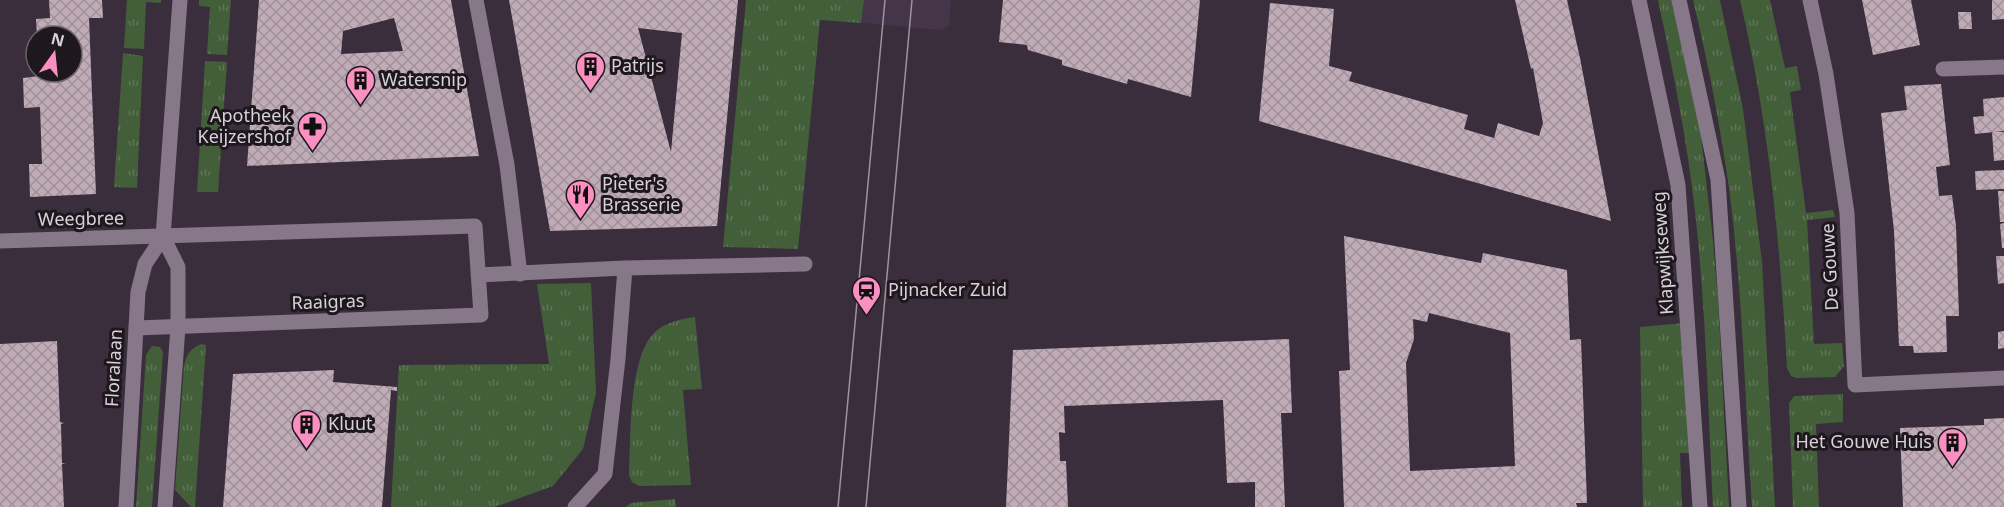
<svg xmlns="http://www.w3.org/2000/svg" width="2004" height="507" font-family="'Noto Sans',sans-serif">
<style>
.built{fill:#453548}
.grass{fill:url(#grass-tufts)}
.building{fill:url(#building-cross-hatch);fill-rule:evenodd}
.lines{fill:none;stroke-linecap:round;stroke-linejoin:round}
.minor{stroke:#877889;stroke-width:15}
.tertiary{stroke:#877889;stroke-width:15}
.secondary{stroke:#877889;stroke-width:15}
.tram{stroke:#9e949f;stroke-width:1.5}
.labels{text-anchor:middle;stroke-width:6;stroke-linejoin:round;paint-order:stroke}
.poi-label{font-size:18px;fill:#d9d1da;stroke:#1e181e;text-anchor:start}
.street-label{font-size:18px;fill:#d9d1da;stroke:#1e181e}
</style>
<defs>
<pattern id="grass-tufts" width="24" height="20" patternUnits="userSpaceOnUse" patternTransform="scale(1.5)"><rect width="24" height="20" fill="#435f3a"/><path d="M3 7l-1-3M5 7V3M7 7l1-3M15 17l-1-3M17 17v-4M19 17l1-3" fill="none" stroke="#5e7556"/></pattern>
<pattern id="building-cross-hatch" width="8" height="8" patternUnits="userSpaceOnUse" patternTransform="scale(1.5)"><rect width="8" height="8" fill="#c0abb6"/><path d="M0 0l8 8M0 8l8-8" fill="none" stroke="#a09099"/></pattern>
</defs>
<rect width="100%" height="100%" fill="#3a2e3c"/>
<!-- built -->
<path class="built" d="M864 0H951L949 25 941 30 861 23Z"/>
<!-- grass -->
<path class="grass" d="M127 0H161V3L146 2 144 49 124 48Z
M199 0H231L227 55 207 54 210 7 199 6Z
M746 0H864L861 23 820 20 798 249 723 247Z
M1658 0H1673L1701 137 1713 240 1718 299 1729 507H1713C1708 408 1706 309 1695 211 1687 140 1673 70 1658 0Z
M1693 0H1720L1743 109 1762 262 1775 507H1752C1745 401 1743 294 1729 188 1720 125 1708 62 1693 0Z
M1740 0H1770L1785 68 1797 66 1801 90 1790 92 1806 213 1833 210 1835 217 1807 220 1814 344 1842 343 1844 366 1835 377 1797 378 1791 376 1787 368C1780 243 1769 122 1740 0Z
M123 53 143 56 137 188 114 187Z
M205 61 227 62 218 192H197Z
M591 283 596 393 583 449 553 486 495 507H391L399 365 549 364 537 284Z
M695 317 702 389 683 390 691 485 639 486 632 482 629 475C631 440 628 355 656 331 667 322 681 319 695 317Z
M1684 323 1690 453H1680L1682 507H1643L1640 327Z
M201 344 206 345 195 507H191L175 490 184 365C187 354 190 349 201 344Z
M152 346 160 347 163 352 152 507H136L146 355Z
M1843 394V422L1816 424 1819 507H1793L1789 403 1794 396Z
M675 499 676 507H626L631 503Z"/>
<!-- building -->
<path class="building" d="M49 0H102L103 18H89L96 194 30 197 29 164H42L40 107 24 108 23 78 39 76V72H72V36H37L36 19 50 18Z
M259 0H451L479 156 247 166ZM394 18 403 51 341 54 343 31Z
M509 0H738L717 226 550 231ZM638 28 682 33 671 152Z
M1003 0H1200L1191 97 1128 79 1127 84 1062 65V60L1028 50 1027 45 999 42Z
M1515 0H1567L1580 58 1611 221 1259 121 1270 3 1334 9 1329 66 1352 72 1349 81 1468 115 1464 129 1494 138 1498 123 1539 136 1543 123 1533 68 1531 69Z
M1862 0H1911L1920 45 1873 55Z
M1992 0H2004V19L1992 20Z
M1958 12H1971L1972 29H1959Z
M1941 84 1950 165 1936 167 1939 196 1952 195 1956 226 1959 316H1946L1947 352 1914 353 1913 346H1899L1894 231 1881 113 1907 110 1904 86Z
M2004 97V131L1975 134 1973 117 1984 116 1983 99Z
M1992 132H2004V160L1994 161Z
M2004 170V189L1976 190 1975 171Z
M1998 191H2004V222H2000Z
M2004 223V248H2002L2000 224Z
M1344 236 1481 263 1483 253 1567 270 1570 340 1581 339 1587 503H1576L1577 507H1344L1339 371 1350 370ZM1429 313 1510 333 1515 466 1410 471 1406 363 1414 339 1413 319 1427 322Z
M1996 256H2004V283L1998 284Z
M2004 331V348L1998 349V332Z
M1289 339 1292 413H1281L1285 507H1255V482L1227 483 1223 400 1064 406 1065 433 1059 432 1060 461H1066L1068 507H1006L1013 350Z
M57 341 60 422 64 423 61 424 62 463 66 464H62L64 507H0V344Z
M334 370 333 382 397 387V391L391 390 382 507H223L233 374Z
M2004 418V507H1903L1900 428 1984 425V419Z"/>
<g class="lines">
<!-- minor -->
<path class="minor" d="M476 0 507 165 520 274
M1810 0 1826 74 1847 213 1855 385 2004 378
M1943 69 2004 67
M0 241 475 226 481 315 136 328
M478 275 625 268 805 264
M575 507 605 474 618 359 625 268"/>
<!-- tertiary -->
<path class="tertiary" d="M163 237 178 267V327L165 507
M126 507 138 292 145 264 163 237 180 0"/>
<!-- secondary -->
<path class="secondary" d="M1639 0 1678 185 1700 507
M1679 0 1718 180 1739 507"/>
<!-- tram -->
<path class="tram" d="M838 507 885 0
M866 507 912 0"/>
</g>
<!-- icons -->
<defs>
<symbol id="building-pin" viewBox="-11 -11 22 30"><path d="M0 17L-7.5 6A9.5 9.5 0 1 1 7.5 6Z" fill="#fc8fc1" stroke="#1e181e"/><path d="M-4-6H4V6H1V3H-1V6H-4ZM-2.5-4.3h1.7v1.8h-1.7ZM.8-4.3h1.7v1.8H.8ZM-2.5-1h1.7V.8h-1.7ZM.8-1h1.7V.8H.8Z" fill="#111"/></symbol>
<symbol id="pharmacy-pin" viewBox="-11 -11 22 30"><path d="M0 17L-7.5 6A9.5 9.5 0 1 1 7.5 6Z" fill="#fc8fc1" stroke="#1e181e"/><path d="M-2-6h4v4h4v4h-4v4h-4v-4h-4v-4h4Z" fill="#111"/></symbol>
<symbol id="restaurant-pin" viewBox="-11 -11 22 30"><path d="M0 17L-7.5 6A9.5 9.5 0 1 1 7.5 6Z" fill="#fc8fc1" stroke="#1e181e"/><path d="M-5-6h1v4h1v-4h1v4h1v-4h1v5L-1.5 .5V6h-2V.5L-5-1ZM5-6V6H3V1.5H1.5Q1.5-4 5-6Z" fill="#111"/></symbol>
<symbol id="station-pin" viewBox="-11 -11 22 30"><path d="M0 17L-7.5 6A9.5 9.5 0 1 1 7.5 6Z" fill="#fc8fc1" stroke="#1e181e"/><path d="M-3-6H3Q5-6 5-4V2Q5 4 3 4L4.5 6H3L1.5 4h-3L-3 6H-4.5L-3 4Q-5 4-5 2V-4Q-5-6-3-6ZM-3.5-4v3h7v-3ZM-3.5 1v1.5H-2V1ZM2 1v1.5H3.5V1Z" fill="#111"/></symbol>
</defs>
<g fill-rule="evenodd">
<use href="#building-pin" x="574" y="50" width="33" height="45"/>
<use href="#building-pin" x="344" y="64" width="33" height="45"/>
<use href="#pharmacy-pin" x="296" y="110" width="33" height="45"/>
<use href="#restaurant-pin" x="564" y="178" width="33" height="45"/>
<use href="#station-pin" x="850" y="274" width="33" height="45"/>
<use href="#building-pin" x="290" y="408" width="33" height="45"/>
<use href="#building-pin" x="1936" y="426" width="33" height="45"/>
</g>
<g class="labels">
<!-- poi labels -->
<g class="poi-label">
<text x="611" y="72">Patrijs</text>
<text x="381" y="86">Watersnip</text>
<text x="291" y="122" text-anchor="end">Apotheek<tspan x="291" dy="21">Keijzershof</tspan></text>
<text x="602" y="190">Pieter's<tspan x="602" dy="21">Brasserie</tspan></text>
<text x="888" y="296">Pijnacker Zuid</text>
<text x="328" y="430">Kluut</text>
<text x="1932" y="448" text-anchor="end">Het Gouwe Huis</text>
</g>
<!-- street labels -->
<g class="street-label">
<text transform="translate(81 219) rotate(-1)" y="6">Weegbree</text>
<text transform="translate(1663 253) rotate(-94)" y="6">Klapwijkseweg</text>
<text transform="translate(1830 267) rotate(-93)" y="6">De Gouwe</text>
<text transform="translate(328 302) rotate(-2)" y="6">Raaigras</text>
<text transform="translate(114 368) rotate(-87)" y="6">Floralaan</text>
</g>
</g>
<!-- north arrow -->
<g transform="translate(54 54) rotate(15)"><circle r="28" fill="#1e181e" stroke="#696269" stroke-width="1.5"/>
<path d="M0-4.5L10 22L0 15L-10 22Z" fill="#fc8fc1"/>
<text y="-9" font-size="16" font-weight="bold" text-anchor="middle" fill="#d9d1da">N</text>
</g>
</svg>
